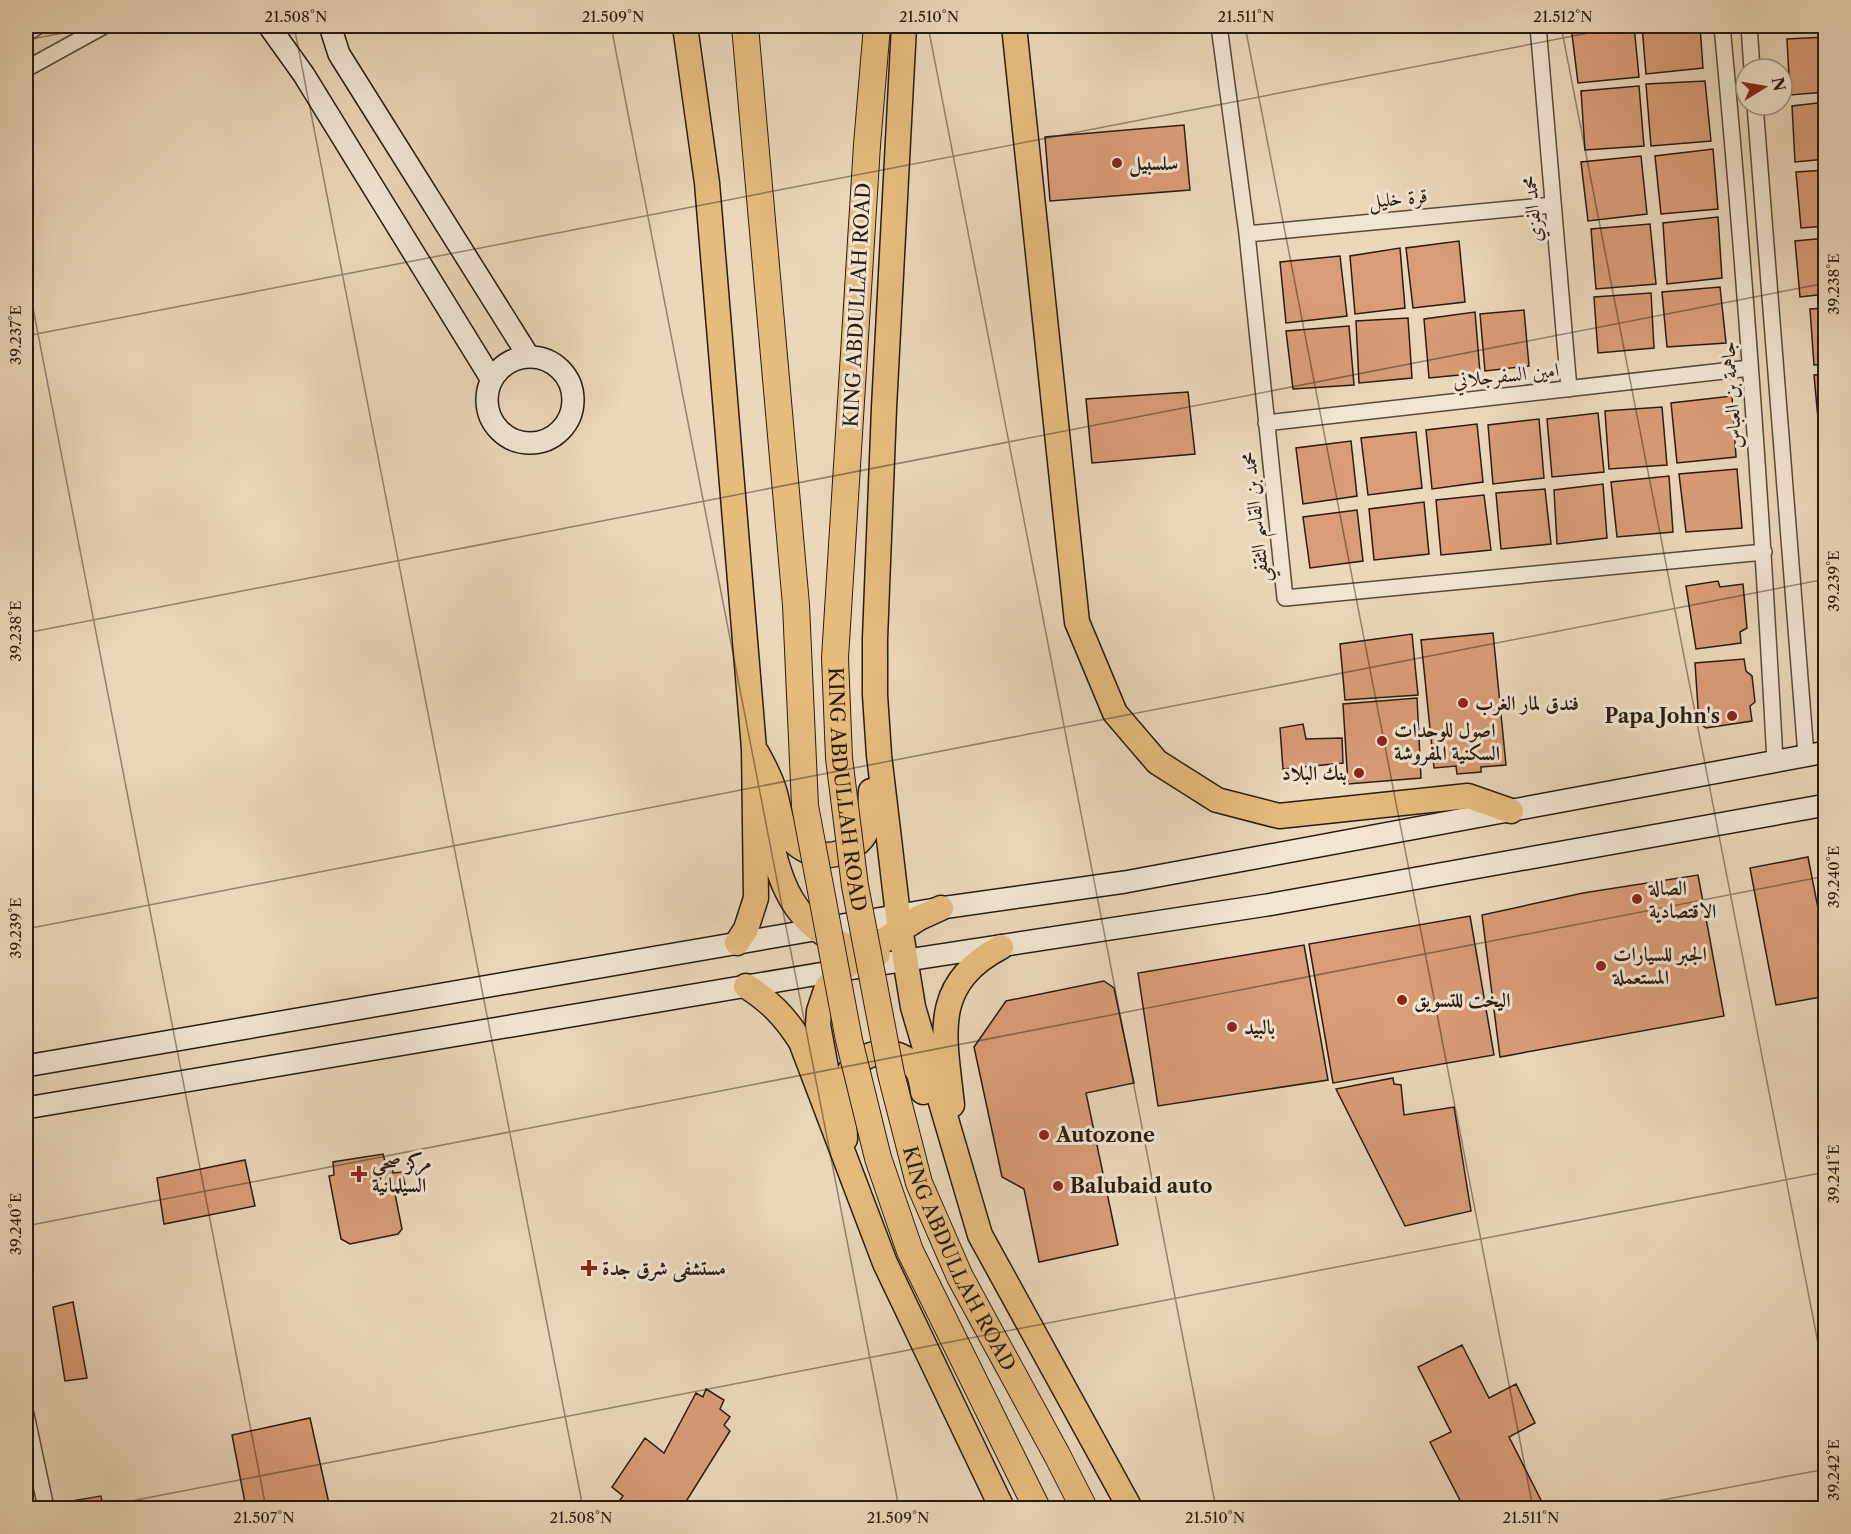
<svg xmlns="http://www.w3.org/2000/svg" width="1851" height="1534" font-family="'Libre Caslon Text',Amiri,serif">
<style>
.building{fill:#d99c77;stroke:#291b10;stroke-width:1.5}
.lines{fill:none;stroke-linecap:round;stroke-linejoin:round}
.minor-casing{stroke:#5a4a3a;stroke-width:18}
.secondary-casing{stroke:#291b10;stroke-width:24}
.primary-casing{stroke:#291b10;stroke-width:27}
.trunk-casing{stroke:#291b10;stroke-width:28}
.minor{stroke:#f2e5d2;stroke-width:15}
.secondary{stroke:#f2e5d2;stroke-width:21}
.primary{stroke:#e6bc7d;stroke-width:24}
.trunk{stroke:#e6bc7d;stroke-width:26}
.trunk-bridge-casing{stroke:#291b10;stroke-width:28;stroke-linecap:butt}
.trunk-bridge{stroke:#e6bc7d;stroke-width:26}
.ticks{fill:none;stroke:#291b10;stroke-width:1.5;stroke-opacity:0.45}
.poi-dot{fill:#8f2418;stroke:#f2e5d2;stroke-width:2}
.labels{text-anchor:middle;stroke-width:6;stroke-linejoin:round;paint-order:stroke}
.poi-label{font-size:20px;font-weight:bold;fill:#291b10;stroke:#f2e5d2;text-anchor:start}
.street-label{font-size:20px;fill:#291b10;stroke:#f2e5d2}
.neatline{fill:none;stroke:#291b10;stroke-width:2}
.ticks-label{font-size:15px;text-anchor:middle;fill:#291b10}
</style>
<rect width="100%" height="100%" fill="#ebd7ba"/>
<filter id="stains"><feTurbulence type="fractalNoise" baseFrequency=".00333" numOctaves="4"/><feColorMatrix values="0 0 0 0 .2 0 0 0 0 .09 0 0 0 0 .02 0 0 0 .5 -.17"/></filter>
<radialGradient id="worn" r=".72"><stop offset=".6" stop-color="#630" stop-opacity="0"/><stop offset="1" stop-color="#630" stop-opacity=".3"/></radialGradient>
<!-- building -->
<path class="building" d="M1571 26H1634L1639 77 1578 83Z
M1642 26H1700L1703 68 1646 74Z
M1826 37V92L1790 95 1787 39Z
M1705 81 1711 141 1651 146 1646 84Z
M1639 86 1644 146 1585 150 1581 91Z
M1826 102V159L1795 162 1792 106Z
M1184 125 1190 190 1050 201 1045 137Z
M1713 149 1718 209 1661 214 1655 156Z
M1641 156 1647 214 1588 221 1581 162Z
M1826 170V226L1801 228 1796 172Z
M1718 217 1722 278 1667 284 1663 223Z
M1650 224 1656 284 1596 289 1591 229Z
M1826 238V294L1800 297 1795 241Z
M1459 241 1465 302 1413 308 1406 248Z
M1400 248 1405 308 1355 314 1350 256Z
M1340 256 1347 316 1286 323 1280 262Z
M1720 287 1726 343 1667 347 1662 292Z
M1651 293 1654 348 1598 353 1594 297Z
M1826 308V364L1814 365 1810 309Z
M1524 310 1529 366 1485 371 1480 314Z
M1475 312 1480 373 1429 378 1424 319Z
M1408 318 1412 378 1359 383 1356 321Z
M1349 326 1354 385 1293 389 1286 331Z
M1826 374V429L1819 430 1814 375Z
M1188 392 1195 454 1092 463 1086 399Z
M1732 396 1736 457 1677 463 1671 403Z
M1662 407 1667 465 1609 469 1605 411Z
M1598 413 1604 472 1552 477 1547 419Z
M1539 419 1544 478 1493 484 1488 425Z
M1477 424 1483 482 1432 489 1426 430Z
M1416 432 1422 488 1368 495 1361 438Z
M1351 441 1357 496 1303 504 1296 448Z
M1737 469 1742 528 1686 532 1679 474Z
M1669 476 1673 532 1617 537 1611 482Z
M1603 484 1607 538 1557 544 1554 490Z
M1545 489 1551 544 1501 549 1496 493Z
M1484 495 1491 550 1441 555 1436 500Z
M1424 502 1429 554 1374 560 1369 509Z
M1357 510 1363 561 1310 568 1303 517Z
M1718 581 1720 587 1743 584 1747 628 1740 632 1741 643 1696 649 1686 586Z
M1493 633 1506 765 1481 767V772L1457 774 1456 766 1434 768 1421 640Z
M1412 634 1418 695 1345 700 1340 644Z
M1744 659 1746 671 1752 676 1755 702 1750 706 1752 721 1706 728 1699 723 1695 663Z
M1417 698 1421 778 1348 784 1343 704Z
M1303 724 1306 739 1342 738 1343 763 1283 769 1280 728Z
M1808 857 1826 949V996L1776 1005 1750 868Z
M1698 875 1724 1016 1500 1057 1482 915 1583 893Z
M1470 916 1494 1055 1333 1083 1309 944Z
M1304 945 1328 1080 1158 1106 1138 973Z
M1104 981 1114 988 1134 1083 1086 1093 1118 1245 1039 1262 1024 1189 1002 1177 974 1047 1006 1001Z
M1393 1078 1394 1084 1401 1085 1404 1115 1454 1107 1471 1211 1405 1226 1336 1089Z
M383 1154 386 1165 392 1164 393 1173 402 1172 405 1185 394 1189 402 1229 398 1234 350 1244 341 1239 329 1176 334 1175 333 1162Z
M245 1160 255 1206 164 1224 157 1178Z
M73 1302 87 1378 65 1381 53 1307Z
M1462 1345 1489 1398 1516 1384 1535 1423 1509 1437 1545 1508H1464L1430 1442 1451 1432 1418 1367Z
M706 1389 724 1400 720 1409 730 1417 724 1425 730 1431 682 1508H614L623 1496 612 1487 645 1438 664 1453 696 1393 703 1397Z
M310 1418 330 1508H246L232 1435Z
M101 1496 103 1508H73L71 1501Z"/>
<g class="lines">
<defs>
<path id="minor" d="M1219 26 1247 234 1285 598 1764 552
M1538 26 1569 389
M1722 26C1745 270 1762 516 1775 761
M1749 26 1752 69
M26 34 38 26
M26 69 104 26
M1755 105 1806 755
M1247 234 1553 205
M1266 423 1750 368
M26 1414 46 1508"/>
<path id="secondary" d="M269 26 304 75 492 380
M330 26 339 54 529 357
M487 400a43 43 0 1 1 86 0a43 43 0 1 1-86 0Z
M26 1066 941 908 1125 882 1826 752
M26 1108 842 970 1267 905 1826 805"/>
<path id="primary" d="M685 26 707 183 754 749 756 898 746 929 737 943
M904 26 884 408 875 639V695L879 755 898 915 913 1007 980 1235 1130 1508
M1014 26 1077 622 1115 713 1157 762 1217 800 1279 816 1468 796 1511 811
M757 753C763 764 769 775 773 787 778 800 778 814 784 827 793 849 819 861 842 852 874 839 869 819 871 791
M766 816C776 869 786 919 842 944 853 949 866 951 878 954
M746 986C770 1001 786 1018 801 1042L885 1263 1002 1508
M828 1079 818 1025 819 1011 827 987 842 970 867 951 919 918 941 908
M952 1105C945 1037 929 985 1001 947
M845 1139C845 1122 841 1095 846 1079 856 1049 900 1043 917 1070 921 1076 922 1085 923 1092"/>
<path id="trunk" d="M745 26 752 107
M867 145 877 26"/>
</defs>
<!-- minor casing -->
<use href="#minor" class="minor-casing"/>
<!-- secondary casing -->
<use href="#secondary" class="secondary-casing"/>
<!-- primary casing -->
<use href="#primary" class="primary-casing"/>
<!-- trunk casing -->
<use href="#trunk" class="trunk-casing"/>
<!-- minor -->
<use href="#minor" class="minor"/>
<!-- secondary -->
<use href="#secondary" class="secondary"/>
<!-- primary -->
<use href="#primary" class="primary"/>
<!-- trunk -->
<use href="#trunk" class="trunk"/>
<defs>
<g id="trunk-bridge">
<path d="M752 107 796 605 805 806 849 1040 878 1158 910 1251 1037 1508"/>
<path id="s1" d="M867 145 835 658 839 758 855 886 891 1074 919 1183 960 1277 1057 1455 1084 1508"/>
</g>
</defs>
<!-- trunk-bridge casing -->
<use href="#trunk-bridge" class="trunk-bridge-casing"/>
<!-- trunk-bridge -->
<use href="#trunk-bridge" class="trunk-bridge"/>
</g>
<!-- ticks -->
<path class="ticks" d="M294 26 583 1508M611 26 899 1508M928 26 1216 1508M1245 26 1533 1508M1561 26 1826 1384M26 40 100 26M26 272 266 1508M26 336 1625 26M26 633 1826 283M26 929 1826 579M26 1226 1826 876M95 1508 1826 1172M1620 1508 1826 1469"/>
<!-- markers -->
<g class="poi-dot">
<circle cx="1117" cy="163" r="6"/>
<circle cx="1463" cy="703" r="6"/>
<circle cx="1732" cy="716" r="6"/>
<circle cx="1382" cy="741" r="6"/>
<circle cx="1359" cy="773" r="6"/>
<circle cx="1637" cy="899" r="6"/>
<circle cx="1601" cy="966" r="6"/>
<circle cx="1402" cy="1000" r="6"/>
<circle cx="1232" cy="1027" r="6"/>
<circle cx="1044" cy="1135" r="6"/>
<path d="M356 1165h6v6h6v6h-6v6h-6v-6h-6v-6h6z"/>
<circle cx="1058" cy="1186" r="6"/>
<path d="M586 1259h6v6h6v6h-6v6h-6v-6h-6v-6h6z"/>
</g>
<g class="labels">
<!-- poi labels -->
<g class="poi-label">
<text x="1129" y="170">سلسبيل</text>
<text x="1475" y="710">فندق لمار الغرب</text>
<text x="1720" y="723" text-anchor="end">Papa John's</text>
<text x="1394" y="737">اصول للوحدات<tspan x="1394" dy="23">السكنية المفروشة</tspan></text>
<text x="1347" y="780" text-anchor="end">بنك البلاد</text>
<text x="1649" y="895">الصالة<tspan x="1649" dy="23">الاقتصادية</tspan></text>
<text x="1613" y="961">الجبر للسيارات<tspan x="1613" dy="23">المستعملة</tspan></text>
<text x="1414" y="1007">اليخت للتسويق</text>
<text x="1244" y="1034">بالبيد</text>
<text x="1056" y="1142">Autozone</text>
<text x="372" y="1169">مركز صحي<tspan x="372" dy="23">السيلمانية</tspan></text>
<text x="1070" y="1193">Balubaid auto</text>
<text x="602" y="1275">مستشفى شرق جدة</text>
</g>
<!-- street labels -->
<g class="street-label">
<text transform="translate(1398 198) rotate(-6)" y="7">قرة خليل</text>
<text transform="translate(1532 209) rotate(-95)" y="7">محمد الفزي</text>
<text transform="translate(857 305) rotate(-87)" y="7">KING ABDULLAH ROAD</text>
<text transform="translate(1506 375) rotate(-6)" y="7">امين السفرجلاني</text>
<text transform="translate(1731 395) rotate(-94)" y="7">جاهمة بن العباس</text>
<text transform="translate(1255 517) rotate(-96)" y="7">محمد بن القاسم الثقفي</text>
<text dy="7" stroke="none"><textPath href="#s1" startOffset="646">KING ABDULLAH ROAD</textPath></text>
<text dy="7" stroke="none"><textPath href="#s1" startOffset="1132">KING ABDULLAH ROAD</textPath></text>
</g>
</g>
<!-- margin -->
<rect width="1851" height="1534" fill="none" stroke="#ebd7ba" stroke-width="66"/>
<!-- north arrow -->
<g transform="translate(1764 87) rotate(79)"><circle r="28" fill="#f2e5d2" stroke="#a29484" stroke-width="1.5"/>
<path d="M0-4.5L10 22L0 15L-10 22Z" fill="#8f2418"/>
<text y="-9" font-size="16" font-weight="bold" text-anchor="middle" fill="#291b10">N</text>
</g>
<rect x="33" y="33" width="1785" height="1468" class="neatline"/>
<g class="ticks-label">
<text x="296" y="22">21.508°N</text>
<text x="613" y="22">21.509°N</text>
<text x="929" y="22">21.510°N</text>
<text x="1246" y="22">21.511°N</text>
<text x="1563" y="22">21.512°N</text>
<text transform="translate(1834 284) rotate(-90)" y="5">39.238°E</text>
<text transform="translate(16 335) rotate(-90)" y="5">39.237°E</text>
<text transform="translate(1834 581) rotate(-90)" y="5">39.239°E</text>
<text transform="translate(16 631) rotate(-90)" y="5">39.238°E</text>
<text transform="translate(1834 877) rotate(-90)" y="5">39.240°E</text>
<text transform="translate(16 928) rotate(-90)" y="5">39.239°E</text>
<text transform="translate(1834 1174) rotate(-90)" y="5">39.241°E</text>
<text transform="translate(16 1224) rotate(-90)" y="5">39.240°E</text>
<text transform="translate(1834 1470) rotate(-90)" y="5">39.242°E</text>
<text x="264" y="1523">21.507°N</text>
<text x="581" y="1523">21.508°N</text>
<text x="898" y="1523">21.509°N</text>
<text x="1215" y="1523">21.510°N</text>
<text x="1531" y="1523">21.511°N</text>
</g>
<rect width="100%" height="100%" filter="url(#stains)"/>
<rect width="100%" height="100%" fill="url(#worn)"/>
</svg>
